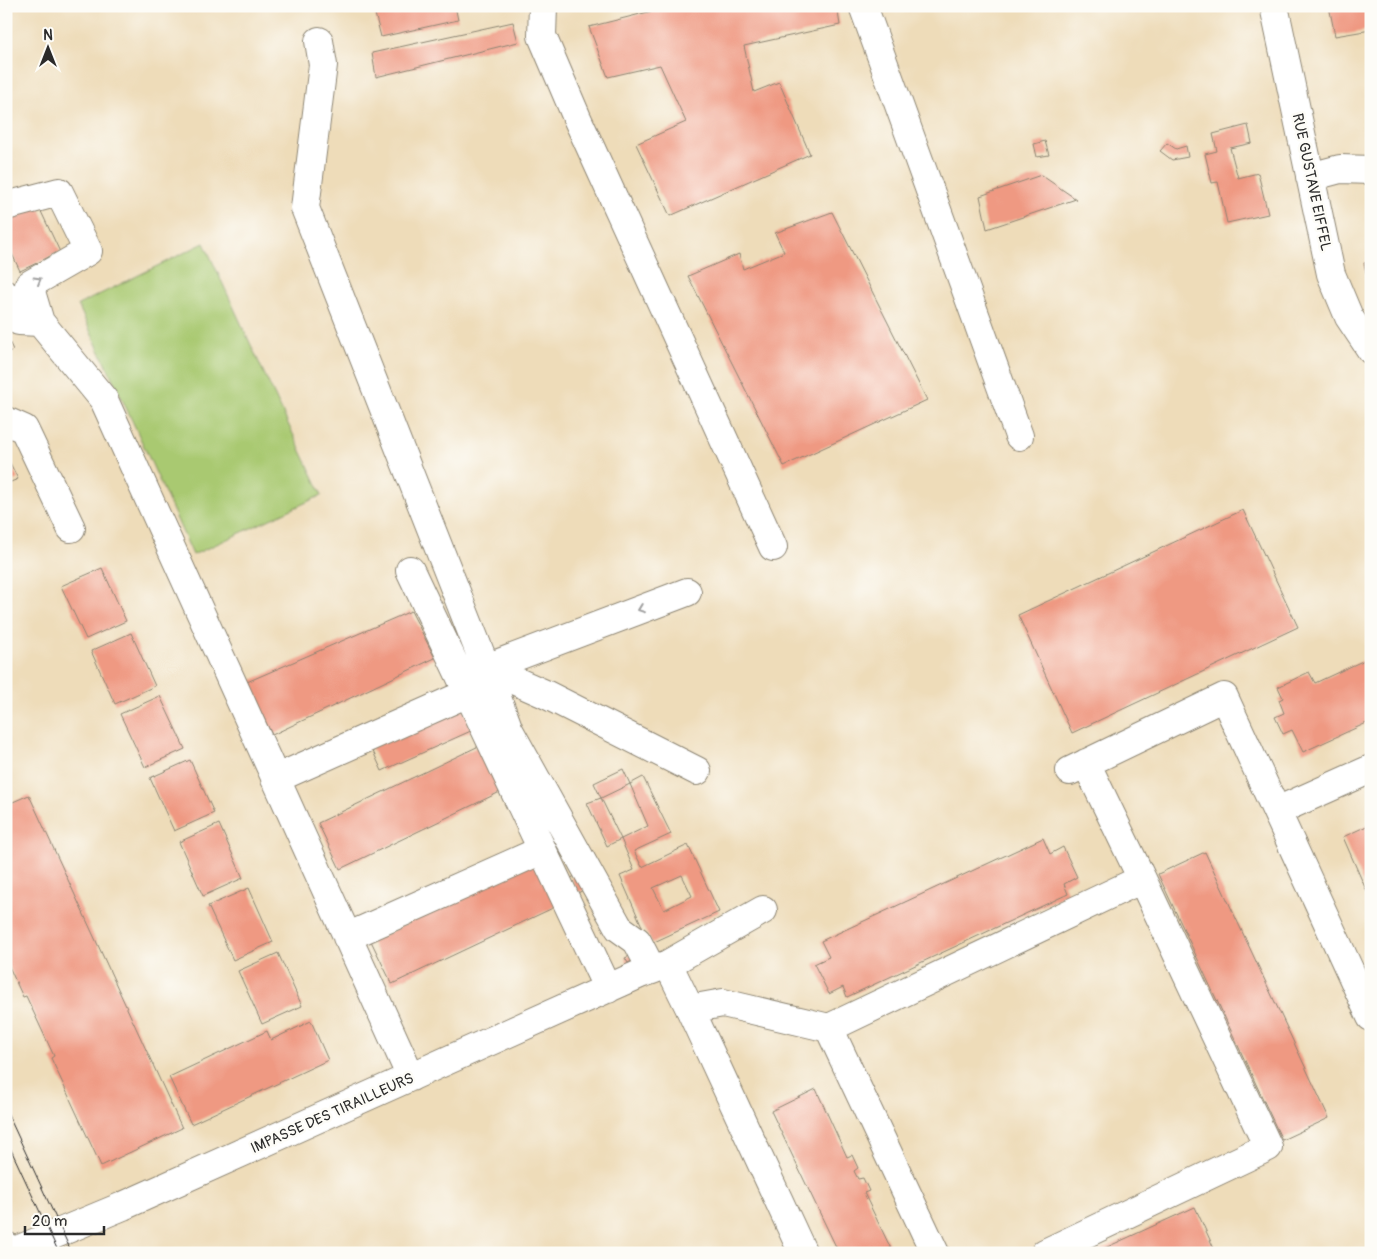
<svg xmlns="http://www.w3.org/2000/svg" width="1377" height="1259" font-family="Pangolin,sans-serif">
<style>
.green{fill:#a9c971;stroke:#6a7a4e}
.building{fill:#ef9982;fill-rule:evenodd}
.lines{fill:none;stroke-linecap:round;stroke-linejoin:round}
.minor-casing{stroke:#8c8472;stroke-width:30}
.major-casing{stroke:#8c8472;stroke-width:30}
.minor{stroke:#fff;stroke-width:28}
.major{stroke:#fff;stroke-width:28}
.tram{stroke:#2b2b2b;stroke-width:1}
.oneway{stroke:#a0a0a0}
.labels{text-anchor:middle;stroke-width:5;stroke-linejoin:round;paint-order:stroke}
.street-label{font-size:15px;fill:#2b2b2b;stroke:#fdfcf7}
</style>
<rect width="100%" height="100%" fill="#fdfcf7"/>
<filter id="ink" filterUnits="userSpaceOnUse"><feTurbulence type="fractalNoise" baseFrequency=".02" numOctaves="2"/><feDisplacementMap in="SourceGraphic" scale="10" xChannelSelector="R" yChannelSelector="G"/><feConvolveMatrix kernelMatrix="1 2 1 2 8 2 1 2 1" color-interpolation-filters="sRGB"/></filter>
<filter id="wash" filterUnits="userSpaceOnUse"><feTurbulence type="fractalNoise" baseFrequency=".0096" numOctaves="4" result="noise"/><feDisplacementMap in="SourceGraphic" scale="20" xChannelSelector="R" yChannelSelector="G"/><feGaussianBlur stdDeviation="1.12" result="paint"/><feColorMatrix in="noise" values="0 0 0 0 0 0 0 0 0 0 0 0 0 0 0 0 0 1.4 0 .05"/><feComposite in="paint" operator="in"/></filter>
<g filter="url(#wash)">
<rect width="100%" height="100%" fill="#eedcb9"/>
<!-- green -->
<path class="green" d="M204 243 262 369 322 495 193 555 136 429 78 305Z"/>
<g id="blocks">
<!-- building -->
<path class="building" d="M373 6H455L458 20 381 37Z
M672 6H837L840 25 744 46 754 92 779 82 810 154 670 216 636 144 686 122 660 65 608 77 589 27Z
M1329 6H1371V30L1335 36Z
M513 22 518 42 376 77 372 53Z
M1248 125 1252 143 1230 148 1238 178 1258 173 1268 214 1227 223 1218 182 1212 183 1205 154 1217 151 1213 134Z
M1045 141 1049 155 1037 157 1034 144Z
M1167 143 1176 149 1186 146 1188 157 1172 160 1160 151Z
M1041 175 1076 199 987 229 980 196Z
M38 205 60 252 20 271 6 241V220Z
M832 212 927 400 784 466 688 276 739 254 743 269 784 252 775 233Z
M1371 262V291H1370L1364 263Z
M6 335 13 350 6 353Z
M6 455 18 479 6 484Z
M1243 510 1298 627 1072 733 1018 615Z
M102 568 126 621 86 639 61 586Z
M411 611 435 658 272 735 247 682Z
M131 633 155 686 115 704 91 651Z
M1371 657V721L1303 752 1292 730 1283 734 1275 717 1284 713 1279 700 1283 698 1278 687 1309 672 1315 683Z
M160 696 185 749 145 767 120 714Z
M462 706 473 730 382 771 371 747Z
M481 745 502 791 340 869 318 823Z
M190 760 214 813 174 831 150 778Z
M623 769 630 784 643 777 671 834 634 851 642 867 688 845 719 912 652 943 641 924 620 876 634 870 621 839 648 826 630 784 601 798 594 783ZM682 875 692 896 664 910 653 888Z
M29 795 182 1128 101 1166 51 1058 54 1056 26 996 23 997 6 960V805Z
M601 798 621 839 607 846 587 803Z
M219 824 243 878 203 896 179 842Z
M1371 824V890L1367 892 1343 837Z
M1043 838 1050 854 1063 847 1077 877 1064 884 1068 894 847 997 843 987 829 994 814 964 829 957 821 941Z
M1205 852 1329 1118 1282 1140 1158 874Z
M535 861 557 906 392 984 371 941Z
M581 873 587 888 578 893 571 878Z
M249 888 273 942 233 960 208 906Z
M278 953 302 1006 262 1024 238 971Z
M632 955 634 960 628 963 625 958Z
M311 1021 328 1060 191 1124 169 1077 267 1031 271 1040Z
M816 1089 847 1157 852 1155 858 1168 854 1171 858 1179 863 1178 869 1191 864 1193 893 1253H839L771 1111Z
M1195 1207 1216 1253H1094Z"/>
</g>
</g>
<g filter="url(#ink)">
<use href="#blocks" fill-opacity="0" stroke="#8c8472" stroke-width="1"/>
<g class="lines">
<defs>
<path id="minor" d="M543 6 542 36 577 118 773 547
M863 6 1019 436
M1274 6 1331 274 1349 317 1371 350
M319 41 323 65 305 208 486 668 509 730 619 928 637 941 652 970 668 964 763 910
M1310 177 1340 169 1371 170
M6 206 59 192 88 251 29 285 40 322 104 400 411 1077
M6 295 19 321 40 322
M6 421 24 429 71 528
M410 570 608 989
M486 668 545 694 697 771
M486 668 687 592
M1070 771 1224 697 1371 1017
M275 779 468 693
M1277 811 1371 769
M347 937 542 850
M668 964 690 1009 803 1253
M690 1009 723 1003 829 1028 1142 879 1086 763
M829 1028 935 1253
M10 1253 123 1206 640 974 652 970
M1045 1253 1268 1147 1142 879"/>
<path id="major" d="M6 1246 10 1253"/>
</defs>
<!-- minor casing -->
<use href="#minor" class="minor-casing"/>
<!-- major casing -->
<use href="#major" class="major-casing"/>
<!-- minor -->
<use href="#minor" class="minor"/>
<!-- major -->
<use href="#major" class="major"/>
<!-- tram -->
<path class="tram" d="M6 1110 72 1253
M6 1139 59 1253"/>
</g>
<!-- one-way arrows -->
<defs><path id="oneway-chevron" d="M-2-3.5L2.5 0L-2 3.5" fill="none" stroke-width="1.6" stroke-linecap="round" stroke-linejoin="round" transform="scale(1.25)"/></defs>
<g class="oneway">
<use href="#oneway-chevron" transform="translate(38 280) rotate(-30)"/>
<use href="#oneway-chevron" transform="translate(641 609) rotate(159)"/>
</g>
</g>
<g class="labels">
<!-- street labels -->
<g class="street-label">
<text transform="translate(1312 182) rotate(78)" y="5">RUE GUSTAVE EIFFEL</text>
<text transform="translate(332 1113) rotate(-24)" y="5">IMPASSE DES TIRAILLEURS</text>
</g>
</g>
<!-- margin -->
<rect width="1377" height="1259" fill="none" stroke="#fdfcf7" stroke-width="25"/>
<!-- north arrow -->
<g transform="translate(48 48)" stroke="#fdfcf7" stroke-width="4" paint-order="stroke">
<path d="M0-4L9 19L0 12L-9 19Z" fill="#2b2b2b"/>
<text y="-8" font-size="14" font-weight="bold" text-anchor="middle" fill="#2b2b2b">N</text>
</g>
<!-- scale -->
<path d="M25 1226v8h79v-8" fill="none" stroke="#2b2b2b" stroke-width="2.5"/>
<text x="32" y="1226" font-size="15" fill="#2b2b2b" stroke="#fdfcf7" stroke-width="4" paint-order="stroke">20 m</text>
</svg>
